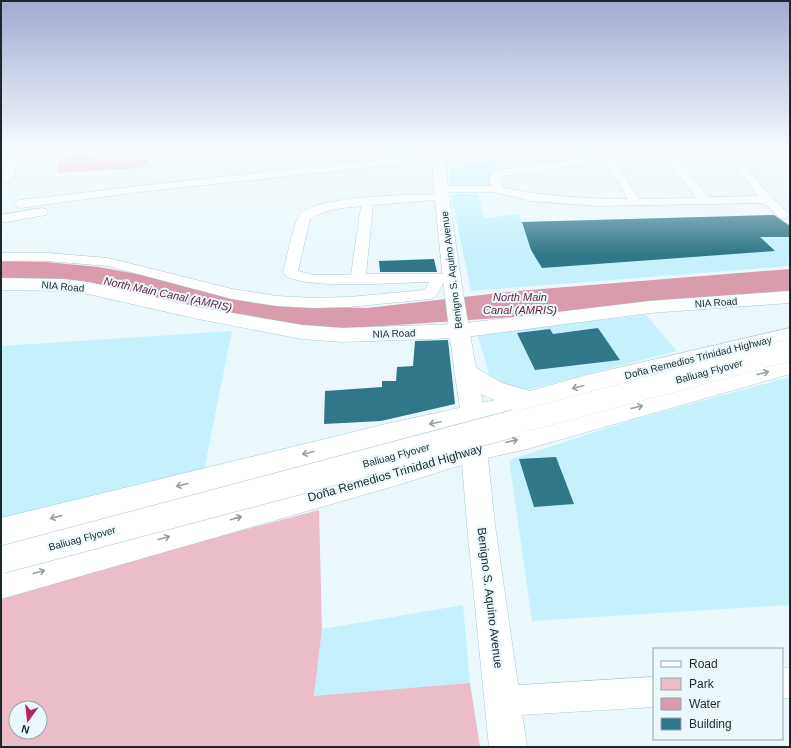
<svg xmlns="http://www.w3.org/2000/svg" width="791" height="748" font-family="Arial,sans-serif">
<style>
.built{fill:#c5f1fd}
.green{fill:#ebbdc9;fill-rule:evenodd}
.water{fill:#d89cad}
.building{fill:#307789}
.lines{fill:none;stroke-linecap:round;stroke-linejoin:round}
.street-casing{stroke:#a8cad3;stroke-width:1}
.secondary-casing{stroke:#a8cad3;stroke-width:1}
.primary-casing{stroke:#a8cad3;stroke-width:1}
.highway-casing{stroke:#a8cad3;stroke-width:1}
.street{fill:#fff;fill-rule:evenodd}
.secondary{fill:#fff;fill-rule:evenodd}
.primary{fill:#fff;fill-rule:evenodd}
.highway{fill:#fff;fill-rule:evenodd}
.highway-bridge-far1-casing{stroke:#a8cad3;stroke-width:22;stroke-linecap:butt}
.highway-bridge-casing{stroke:#a8cad3;stroke-width:28;stroke-linecap:butt}
.highway-bridge-far1{stroke:#fff;stroke-width:22}
.highway-bridge{stroke:#fff;stroke-width:27}
.oneway{stroke:#999fa0}
.labels{text-anchor:middle;stroke-width:4;stroke-linejoin:round;paint-order:stroke}
.street-label{font-size:10px;fill:#1c292c;stroke:#eaf8fc}
.water-label{font-size:11px;font-style:italic;fill:#6c243f;stroke:#eaf8fc}
.near-street-label{font-size:12px;fill:#1c292c;stroke:#eaf8fc}
</style>
<rect width="100%" height="100%" fill="#eaf8fc"/>
<!-- built -->
<path class="built" d="M489 162 497 173 501 187 452 186 449 168Z
M451 194H478L484 218 518 214 522 222 776 215 790 225V266L471 291Z
M646 315 677 351 508 395 494 383 489 374 477 333Z
M232 331 204 470 1 523V346Z
M790 377V605L532 621 509 460 632 420Z
M463 605 470 683 314 697 322 629Z"/>
<!-- green -->
<path class="green" d="M88 156 149 158 142 168 57 173 58 160Z
M319 510 322 629 314 696 470 683 480 747H1V595ZM16 708H40V732H16Z"/>
<!-- water -->
<path class="water" d="M1 261 46 262 99 267 169 280 227 298 287 306 367 308 517 291 790 269V293L530 316 324 330 196 309 62 281 31 278 1 279Z"/>
<!-- building -->
<path class="building" d="M774 215 790 226V237H760L775 251 542 268 531 250 522 222Z
M434 259 437 272H380L379 261Z
M598 328 620 360 535 370 517 333 550 329 553 334Z
M448 340 455 404 381 421 324 424 325 391 382 387V381H396L397 367 413 366 415 341Z
M556 457 574 504 534 507 519 459Z"/>
<g class="lines">
<defs>
<path id="street" d="M11 149H21L12 179 7 182 2 179Z
M87 149H97V153L157 154 239 149H270L265 152C207 158 150 161 92 159L87 156Z
M467 149H509L504 152 443 157 438 160 131 193 20 208 14 204 20 200 131 187 433 154 438 151Z
M646 149H671L708 197 758 196 723 149H733L771 197 790 215 784 219 780 218 764 203 598 206 531 201 494 192H441L435 189 441 186H491L489 178 495 171 499 170ZM662 153 696 198 639 199 615 159ZM605 161 628 199C586 199 545 196 504 188L500 178 502 176Z
M442 194 446 195 448 197 446 199 373 205 366 274H454L456 277 454 280 444 282 435 297 430 299 349 307 314 308 277 306 232 299 108 266 47 261H1V253H47L108 258 232 289 277 296 314 298 349 297 425 290 429 282C404 282 295 291 283 273 285 264 295 219 300 214 321 195 412 195 442 194ZM361 206 351 275H313L298 271 310 219C325 209 343 208 361 206Z
M42 208 46 209 48 212 46 215 1 223V215Z
M782 668H790V698H782Z
M654 677V707L503 716 492 712 488 701 492 690 503 686Z"/>
<path id="secondary" d="M1 278 63 279 88 282 198 307 302 325 342 328 458 324 650 301 790 291V303L650 313 458 338 342 342 302 339 198 319 88 294 63 291 1 290Z"/>
<path id="primary" d="M431 149H443C454 238 467 326 485 414L481 421 473 424 465 421 461 414C447 326 438 238 431 149Z
M474 439 483 442 487 450 495 525 527 747H489L467 525 461 450 465 442Z"/>
<path id="highway" d="M790 328V342L583 394 497 419 386 444 1 546V518L386 424 495 400C481 395 461 385 454 372L457 366 465 364 473 366 502 383 530 391 583 376Z
M790 358V374L527 449 474 461 398 485 1 599V567L398 461 474 439 527 427Z"/>
</defs>
<!-- street casing -->
<use href="#street" class="street-casing"/>
<!-- secondary casing -->
<use href="#secondary" class="secondary-casing"/>
<!-- primary casing -->
<use href="#primary" class="primary-casing"/>
<!-- highway casing -->
<use href="#highway" class="highway-casing"/>
<!-- street -->
<use href="#street" class="street"/>
<!-- secondary -->
<use href="#secondary" class="secondary"/>
<!-- primary -->
<use href="#primary" class="primary"/>
<!-- highway -->
<use href="#highway" class="highway"/>
<defs>
<path id="highway-bridge-far1" d="M512 424 790 350"/>
<path id="highway-bridge" d="M1 560 516 423"/>
</defs>
<!-- highway-bridge-far1 casing -->
<use href="#highway-bridge-far1" class="highway-bridge-far1-casing"/>
<!-- highway-bridge casing -->
<use href="#highway-bridge" class="highway-bridge-casing"/>
<!-- highway-bridge-far1 -->
<use href="#highway-bridge-far1" class="highway-bridge-far1"/>
<!-- highway-bridge -->
<use href="#highway-bridge" class="highway-bridge"/>
</g>
<!-- one-way arrows -->
<defs><path id="oneway-shaft" d="M-6 0H5M1.5-3L5.5 0L1.5 3" fill="none" stroke-width="1.6" stroke-linecap="round" stroke-linejoin="round"/></defs>
<g class="oneway">
<use href="#oneway-shaft" transform="translate(763 373) rotate(-15)"/>
<use href="#oneway-shaft" transform="translate(578 387) rotate(165)"/>
<use href="#oneway-shaft" transform="translate(637 407) rotate(-14)"/>
<use href="#oneway-shaft" transform="translate(435 423) rotate(168)"/>
<use href="#oneway-shaft" transform="translate(512 441) rotate(-13)"/>
<use href="#oneway-shaft" transform="translate(308 453) rotate(166)"/>
<use href="#oneway-shaft" transform="translate(182 485) rotate(166)"/>
<use href="#oneway-shaft" transform="translate(56 517) rotate(165)"/>
<use href="#oneway-shaft" transform="translate(236 518) rotate(-16)"/>
<use href="#oneway-shaft" transform="translate(164 538) rotate(-15)"/>
<use href="#oneway-shaft" transform="translate(39 572) rotate(-15)"/>
</g>
<!-- sky -->
<linearGradient id="sky" x2="0" y2="1"><stop stop-color="#a1aad0"/><stop offset="0.59" stop-color="#f6fcfe"/><stop offset="1" stop-color="#f6fcfe" stop-opacity="0"/></linearGradient>
<rect width="791" height="254" fill="url(#sky)"/>
<g class="labels">
<!-- street labels -->
<g class="street-label">
<text transform="translate(451 270) rotate(-97)" y="4">Benigno S. Aquino Avenue</text>
<text transform="translate(63 286) rotate(5)" y="4">NIA Road</text>
<text transform="translate(716 302) rotate(-4)" y="4">NIA Road</text>
<text transform="translate(394 333) rotate(-2)" y="4">NIA Road</text>
<text transform="translate(698 357) rotate(-14)" y="4">Doña Remedios Trinidad Highway</text>
<text transform="translate(709 371) rotate(-15)" y="4">Baliuag Flyover</text>
<text transform="translate(396 455) rotate(-15)" y="4">Baliuag Flyover</text>
<text transform="translate(82 538) rotate(-15)" y="4">Baliuag Flyover</text>
</g>
<!-- water labels -->
<g class="water-label">
<text transform="translate(168 294) rotate(12)" y="4">North Main Canal (AMRIS)</text>
<text x="520" y="301">North Main<tspan x="520" dy="13">Canal (AMRIS)</tspan></text>
</g>
<!-- near-street labels -->
<g class="near-street-label">
<text transform="translate(395 473) rotate(-16)" y="4">Doña Remedios Trinidad Highway</text>
<text transform="translate(490 598) rotate(83)" y="4">Benigno S. Aquino Avenue</text>
</g>
</g>
<!-- border -->
<rect width="791" height="748" fill="none" stroke="#1c292c" stroke-width="4"/>
<!-- legend -->
<rect x="653" y="648" width="130" height="92" fill="#eaf8fc" stroke="#98a5a9"/>
<rect x="661" y="661" width="20" height="6" fill="#ffffff" stroke="#98a5a9"/>
<text x="689" y="668" font-size="12" fill="#1c292c">Road</text>
<rect x="661" y="678" width="20" height="12" fill="#ebbdc9" stroke="#98a5a9"/>
<text x="689" y="688" font-size="12" fill="#1c292c">Park</text>
<rect x="661" y="698" width="20" height="12" fill="#d89cad" stroke="#98a5a9"/>
<text x="689" y="708" font-size="12" fill="#1c292c">Water</text>
<rect x="661" y="718" width="20" height="12" fill="#307789" stroke="#98a5a9"/>
<text x="689" y="728" font-size="12" fill="#1c292c">Building</text>
<!-- north arrow -->
<g transform="translate(28 720) rotate(195)"><circle r="19" fill="#eaf8fc" stroke="#98a5a9"/>
<path d="M0-3L7 15L0 10L-7 15Z" fill="#b22661"/>
<text y="-6" font-size="11" font-weight="bold" text-anchor="middle" fill="#1c292c">N</text>
</g>
</svg>
